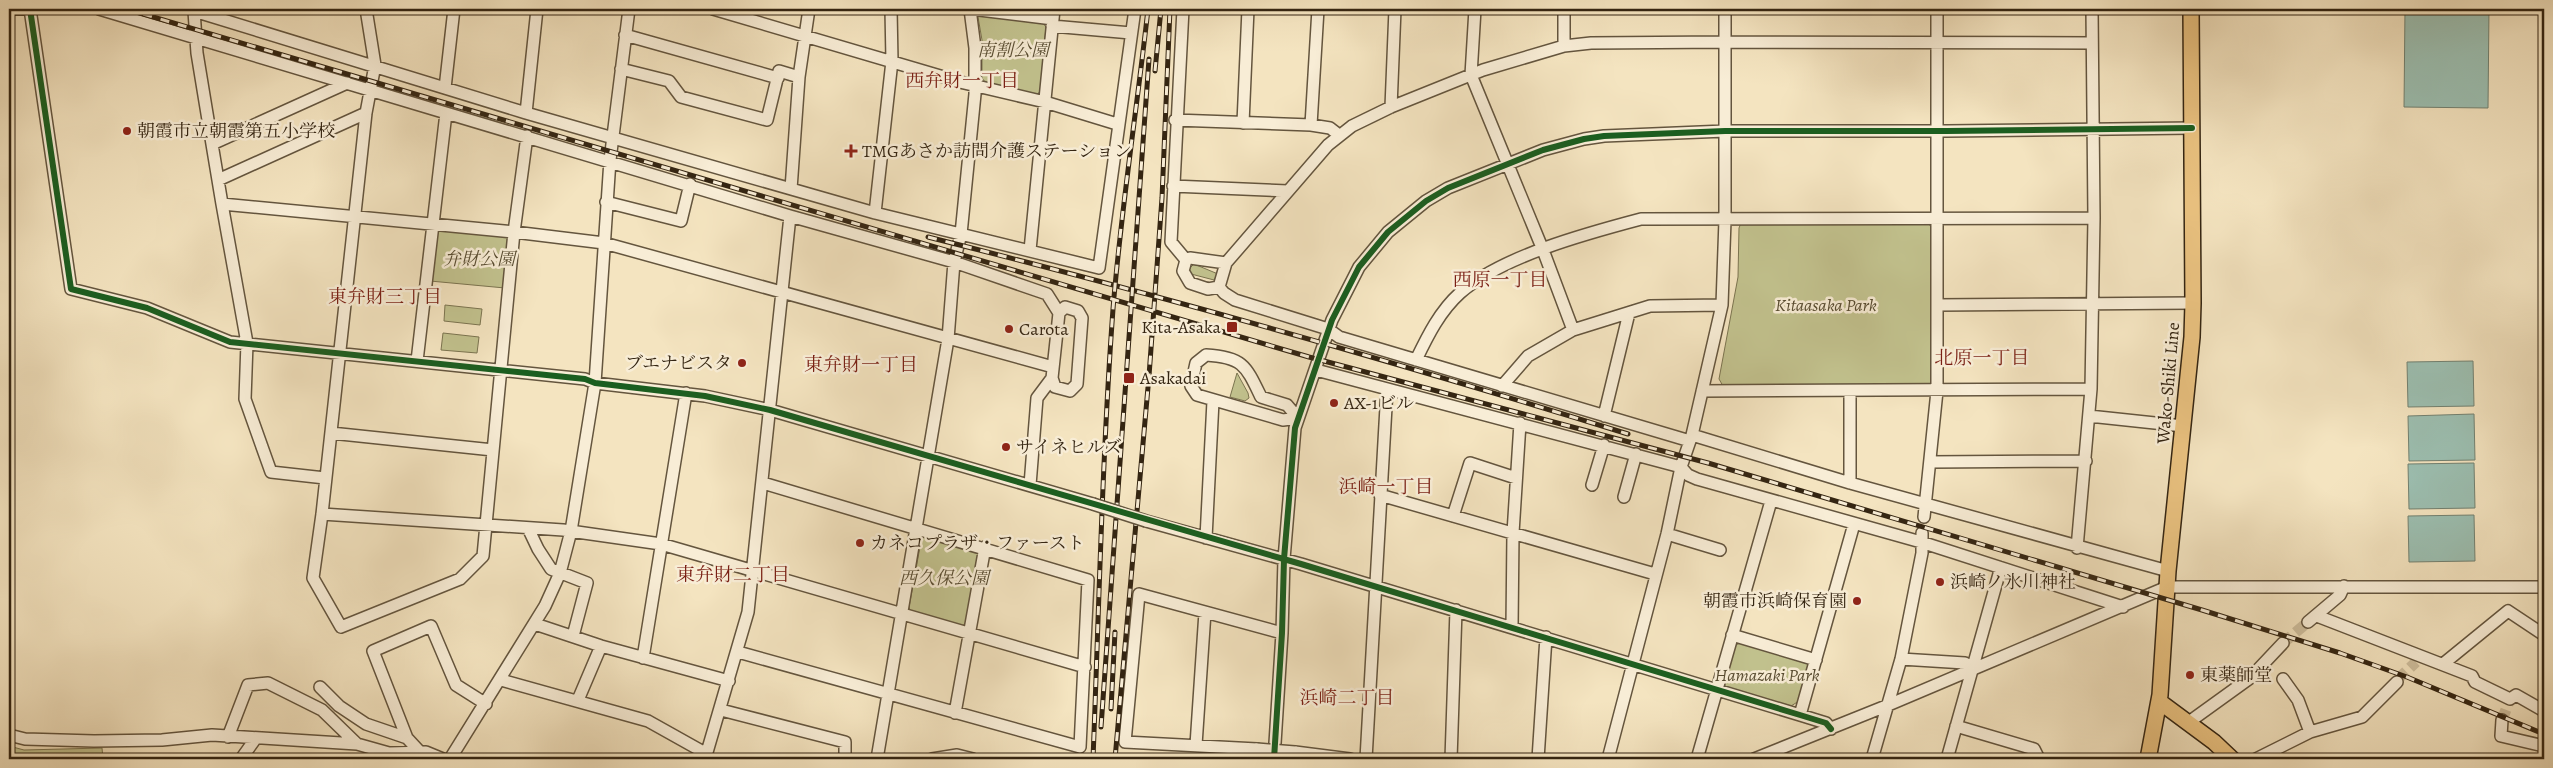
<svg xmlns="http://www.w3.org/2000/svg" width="2553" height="768" font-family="Alegreya,'Noto Serif JP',serif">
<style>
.green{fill:#c2c28e;stroke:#7b7450}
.water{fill:#9cbfb1;stroke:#728171}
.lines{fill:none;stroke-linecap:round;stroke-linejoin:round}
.minor-tunnel{stroke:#cebe9d;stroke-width:11;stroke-dasharray:11 5.5;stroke-linecap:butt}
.minor-casing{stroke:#64553e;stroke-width:14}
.major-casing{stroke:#342512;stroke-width:18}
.minor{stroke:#f8edd6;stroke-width:11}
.major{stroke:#eac280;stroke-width:15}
.rail-casing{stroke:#342512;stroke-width:5}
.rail{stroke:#f8edd6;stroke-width:3;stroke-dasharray:9;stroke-linecap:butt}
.minor-bridge-casing{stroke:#64553e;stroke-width:14;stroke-linecap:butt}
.minor-bridge{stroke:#f8edd6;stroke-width:11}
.cycleway-casing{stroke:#f8edd6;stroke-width:9}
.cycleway{stroke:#1b5e20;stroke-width:6}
.poi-dot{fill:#8f2418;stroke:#f8edd6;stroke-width:2}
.labels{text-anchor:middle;stroke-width:5;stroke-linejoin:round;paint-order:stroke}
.park-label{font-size:18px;font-style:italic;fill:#584c31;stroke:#f8edd6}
.poi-label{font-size:18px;fill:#342512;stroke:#f8edd6;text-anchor:start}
.street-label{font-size:18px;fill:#342512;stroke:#f8edd6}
.neighbourhood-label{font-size:19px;fill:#7a1f14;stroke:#f8edd6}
</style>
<rect width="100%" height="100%" fill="#f4e4c0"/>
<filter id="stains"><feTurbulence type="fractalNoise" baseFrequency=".004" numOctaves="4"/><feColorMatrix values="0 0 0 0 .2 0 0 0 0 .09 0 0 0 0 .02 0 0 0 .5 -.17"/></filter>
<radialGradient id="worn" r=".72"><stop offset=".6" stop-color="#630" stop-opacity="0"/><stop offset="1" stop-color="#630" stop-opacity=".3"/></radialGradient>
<!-- green -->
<path class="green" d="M982 14 1042 22 1046 27 1040 92 1035 95 985 82 982 78V40L978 17Z
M1741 223H1928L1932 228 1931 385 1723 386 1719 379 1738 277 1739 228Z
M435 228 510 234 505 288 430 281Z
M1194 264 1218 274 1214 280 1191 274 1189 269Z
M445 305 482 309 480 325 444 321Z
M443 333 479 337 477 353 441 350Z
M1237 373 1248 393 1249 398 1245 401 1230 397Z
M922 536 979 553 966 623 961 627 911 613 909 607Z
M1740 643 1810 663 1799 701 1791 706 1726 687 1724 684 1734 646Z
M9 746 24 750 102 748 103 759H9Z"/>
<!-- water -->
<path class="water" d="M2405 9H2489L2488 108 2404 107Z
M2473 361 2474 406 2408 407 2407 362Z
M2474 414 2475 460 2409 461 2408 416Z
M2474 463 2475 508 2409 509 2408 464Z
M2474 515 2475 561 2409 562 2408 516Z"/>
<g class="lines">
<!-- minor-tunnel -->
<path class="minor-tunnel" d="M2283 643 2308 622
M2398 679 2416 662
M2502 720 2510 699"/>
<defs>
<path id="minor" d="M9 9H30
M30 9 71 289 147 308 230 342 585 379 595 383 705 396 770 410 1093 504
M99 9 790 216 954 262 1047 294 1059 313
M191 9 194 11 526 113 875 213 1099 268 1135 9
M366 9 375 65 366 113 322 514 313 578 341 627 460 579 483 556 514 232 527 136
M713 9 964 83 1045 102 1117 124
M971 9 1053 19
M1183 9 1171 242 1186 260
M1475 9 1471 75 1543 250 1573 330
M194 11 197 53 212 144
M1052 26 1131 33
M625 35 778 78
M1564 46V9
M621 69 669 81 681 97 767 120 779 71 799 77
M445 88 454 9
M1391 107 1395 9
M526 113 537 9
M1175 120 1311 125 1330 128 1339 135
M1243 123 1248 9
M1311 125 1318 9
M218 180 366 113
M1173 186 1288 191
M791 189 799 77 809 9
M606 202 681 221 690 184
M222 204 212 144 347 83
M875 213 892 61 891 9
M1030 250 1054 9
M1186 260 1183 271 1190 283 1208 289 1219 287 1226 263 1328 145 1352 126 1391 107 1483 70 1564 46 1591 43 1726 42 2092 43
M1186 260 1190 258 1226 263
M1219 287 1224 293 1235 300 1328 329 1339 337 1690 441
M1938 305 2193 303
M1065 307 1078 311 1082 318 1077 384 1070 391 1055 387 1052 378 1059 313Z
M1206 355C1243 357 1246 366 1261 397L1287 405 1298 418 1283 420 1197 395 1191 386 1196 363Z
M1416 360C1428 335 1440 311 1460 293 1502 256 1588 233 1641 219L2094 218
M417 361 446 113
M1316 370 1681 467 1688 475 1697 479 1921 542 2123 607
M1502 386 1528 356 1573 330 1650 306 1722 305
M1702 391 2091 389
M1850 391V483
M1604 416 1629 313
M2089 416 2183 426
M331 433 493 450
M1692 435 1850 483 2168 571
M1930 462 2086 461
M325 478 271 472 245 399 247 343 222 204 514 232 604 243 1053 367
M1030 485 1037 398 1052 378
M1592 485 1604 445
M1380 495 1655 574
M1624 497 1636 454
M322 514 563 530 661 544 1085 667
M1453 516 1470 463 1516 478
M1924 517 1937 391V9
M1146 521 1301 564 1800 715 1826 723 1831 729
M528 528 538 549 551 569 587 583 573 636
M1667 534 1720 550
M1206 538 1213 401
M2077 548 2091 389 2094 218 2092 9
M2317 616 2472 676 2475 682 2510 699 2516 695 2544 711
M2308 622 2340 595 2344 586
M535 624 601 646 729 681
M1512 627 1513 533 1520 423
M1732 635 1816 660
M738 652 1080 747 1088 580 763 483
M643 658 686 393
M1901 659 1965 663 1973 670
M2443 664 2508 611 2544 635
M2283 679 2298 700 2310 732
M501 680 648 721 707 754
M320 687 339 706 366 724 407 738
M578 700 601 646
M721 710 845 742V759
M955 713 985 547
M1800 715 1854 524
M2502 720 2501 736 2544 746
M2189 722 2250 678 2283 643
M1956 726 2034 749 2039 759
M9 735 25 739 94 741 162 740 212 735 357 744 389 753 426 752 443 759
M228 737 248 685 268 683 322 710 357 744
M1196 745 1205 612
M1257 749 1125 742 1139 594 1282 633
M420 752 407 738 373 651 431 626 456 685 486 704
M1295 752 1350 759
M241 759 256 738
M450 759 545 606 560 573 571 531 595 383 610 160 629 9
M705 759 748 612 790 216
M877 759 948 339 954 262 961 234 975 94V48L970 9
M932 759 957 755 973 759
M1274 759 1282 633 1284 559 1295 428 1332 320 1359 267 1388 232 1426 201 1448 188 1543 150 1584 139 1604 136 1725 131H1947L2192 128
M1366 759 1387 389
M1451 759 1456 610
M1538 759 1546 637
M1608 759 1667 534 1681 467 1692 435 1722 305 1725 220V9
M1697 759 1771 501
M1754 759 1886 706 2167 587H2544
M1872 759 1901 659 1922 553V533
M1947 759 1999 574V567
M2256 759 2310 732 2362 717 2397 682"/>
<path id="major" d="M2160 702 2214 742 2232 759
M2148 759 2160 695 2168 571 2192 337 2193 303 2191 9"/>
</defs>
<!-- minor casing -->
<use href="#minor" class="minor-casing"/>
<!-- major casing -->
<use href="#major" class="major-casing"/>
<!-- minor -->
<use href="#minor" class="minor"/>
<!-- major -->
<use href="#major" class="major"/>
<defs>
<path id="rail" d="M126 9 1309 357 1708 463 2202 610 2340 653 2407 677 2544 734
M1155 71 1161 9
M928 237C1163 296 1396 362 1628 434
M1111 709 1115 632
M1101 727 1149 59
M1093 759C1099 609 1102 459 1113 309 1121 209 1137 109 1148 9
M1115 759 1149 376 1162 198 1170 9"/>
</defs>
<!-- rail casing -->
<use href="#rail" class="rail-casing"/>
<!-- rail -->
<use href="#rail" class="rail"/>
<defs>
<path id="minor-bridge" d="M1093 504 1146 521
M1257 749 1295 752"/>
</defs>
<!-- minor-bridge casing -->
<use href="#minor-bridge" class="minor-bridge-casing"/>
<!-- minor-bridge -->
<use href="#minor-bridge" class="minor-bridge"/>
<defs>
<path id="cycleway" d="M30 9 71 289 147 308 230 342 585 379 595 383 705 396 770 410 1301 564 1800 715 1826 723 1831 729
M1274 759 1282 633 1284 559 1295 428 1332 320 1359 267 1388 232 1426 201 1448 188 1543 150 1584 139 1604 136 1725 131H1947L2192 128"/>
</defs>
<!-- cycleway casing -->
<use href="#cycleway" class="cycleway-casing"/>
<!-- cycleway -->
<use href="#cycleway" class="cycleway"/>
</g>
<!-- markers -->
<g class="poi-dot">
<circle cx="127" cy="131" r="5"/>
<path d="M848.5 143.5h5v5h5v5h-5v5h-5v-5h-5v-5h5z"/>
<rect x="1226" y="321" width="12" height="12" rx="2.5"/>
<circle cx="1009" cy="329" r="5"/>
<circle cx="742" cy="363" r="5"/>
<rect x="1123" y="372" width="12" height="12" rx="2.5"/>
<circle cx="1334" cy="403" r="5"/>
<circle cx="1006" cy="447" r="5"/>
<circle cx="860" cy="543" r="5"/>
<circle cx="1940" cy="582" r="5"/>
<circle cx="1857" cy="601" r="5"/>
<circle cx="2190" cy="675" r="5"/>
</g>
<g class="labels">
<!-- park labels -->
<g class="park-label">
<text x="1013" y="56">南割公園</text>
<text x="479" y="265">弁財公園</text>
<text x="1826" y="311">Kitaasaka Park</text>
<text x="944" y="584">西久保公園</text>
<text x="1767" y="681">Hamazaki Park</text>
</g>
<!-- poi labels -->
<g class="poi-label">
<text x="137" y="137">朝霞市立朝霞第五小学校</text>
<text x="862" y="157">TMGあさか訪問介護ステーション</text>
<text x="1221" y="333" text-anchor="end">Kita-Asaka</text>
<text x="1019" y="335">Carota</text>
<text x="732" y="369" text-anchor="end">ブエナビスタ</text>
<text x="1140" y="384">Asakadai</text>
<text x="1344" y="409">AX-1ビル</text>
<text x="1016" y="453">サイネヒルズ</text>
<text x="870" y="549">カネコプラザ・ファースト</text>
<text x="1950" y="588">浜崎ノ氷川神社</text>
<text x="1847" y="607" text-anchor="end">朝霞市浜崎保育園</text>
<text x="2200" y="681">東薬師堂</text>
</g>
<!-- street labels -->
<g class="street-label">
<text transform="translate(2168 383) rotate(-85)" y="6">Wako-Shiki Line</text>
</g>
<!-- neighbourhood labels -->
<g class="neighbourhood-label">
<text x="962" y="87">西弁財一丁目</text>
<text x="1500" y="286">西原一丁目</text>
<text x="385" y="303">東弁財三丁目</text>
<text x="1982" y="364">北原一丁目</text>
<text x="861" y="371">東弁財一丁目</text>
<text x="1386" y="493">浜崎一丁目</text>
<text x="733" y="581">東弁財二丁目</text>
<text x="1347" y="704">浜崎二丁目</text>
</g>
</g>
<!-- margin -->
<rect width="2553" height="768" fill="none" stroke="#f4e4c0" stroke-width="30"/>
<rect x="10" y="10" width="2533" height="748" fill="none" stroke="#342512" stroke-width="2.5"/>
<rect x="15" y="15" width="2523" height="738" fill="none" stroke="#342512"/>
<rect width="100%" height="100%" filter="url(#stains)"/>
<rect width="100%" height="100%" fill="url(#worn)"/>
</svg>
